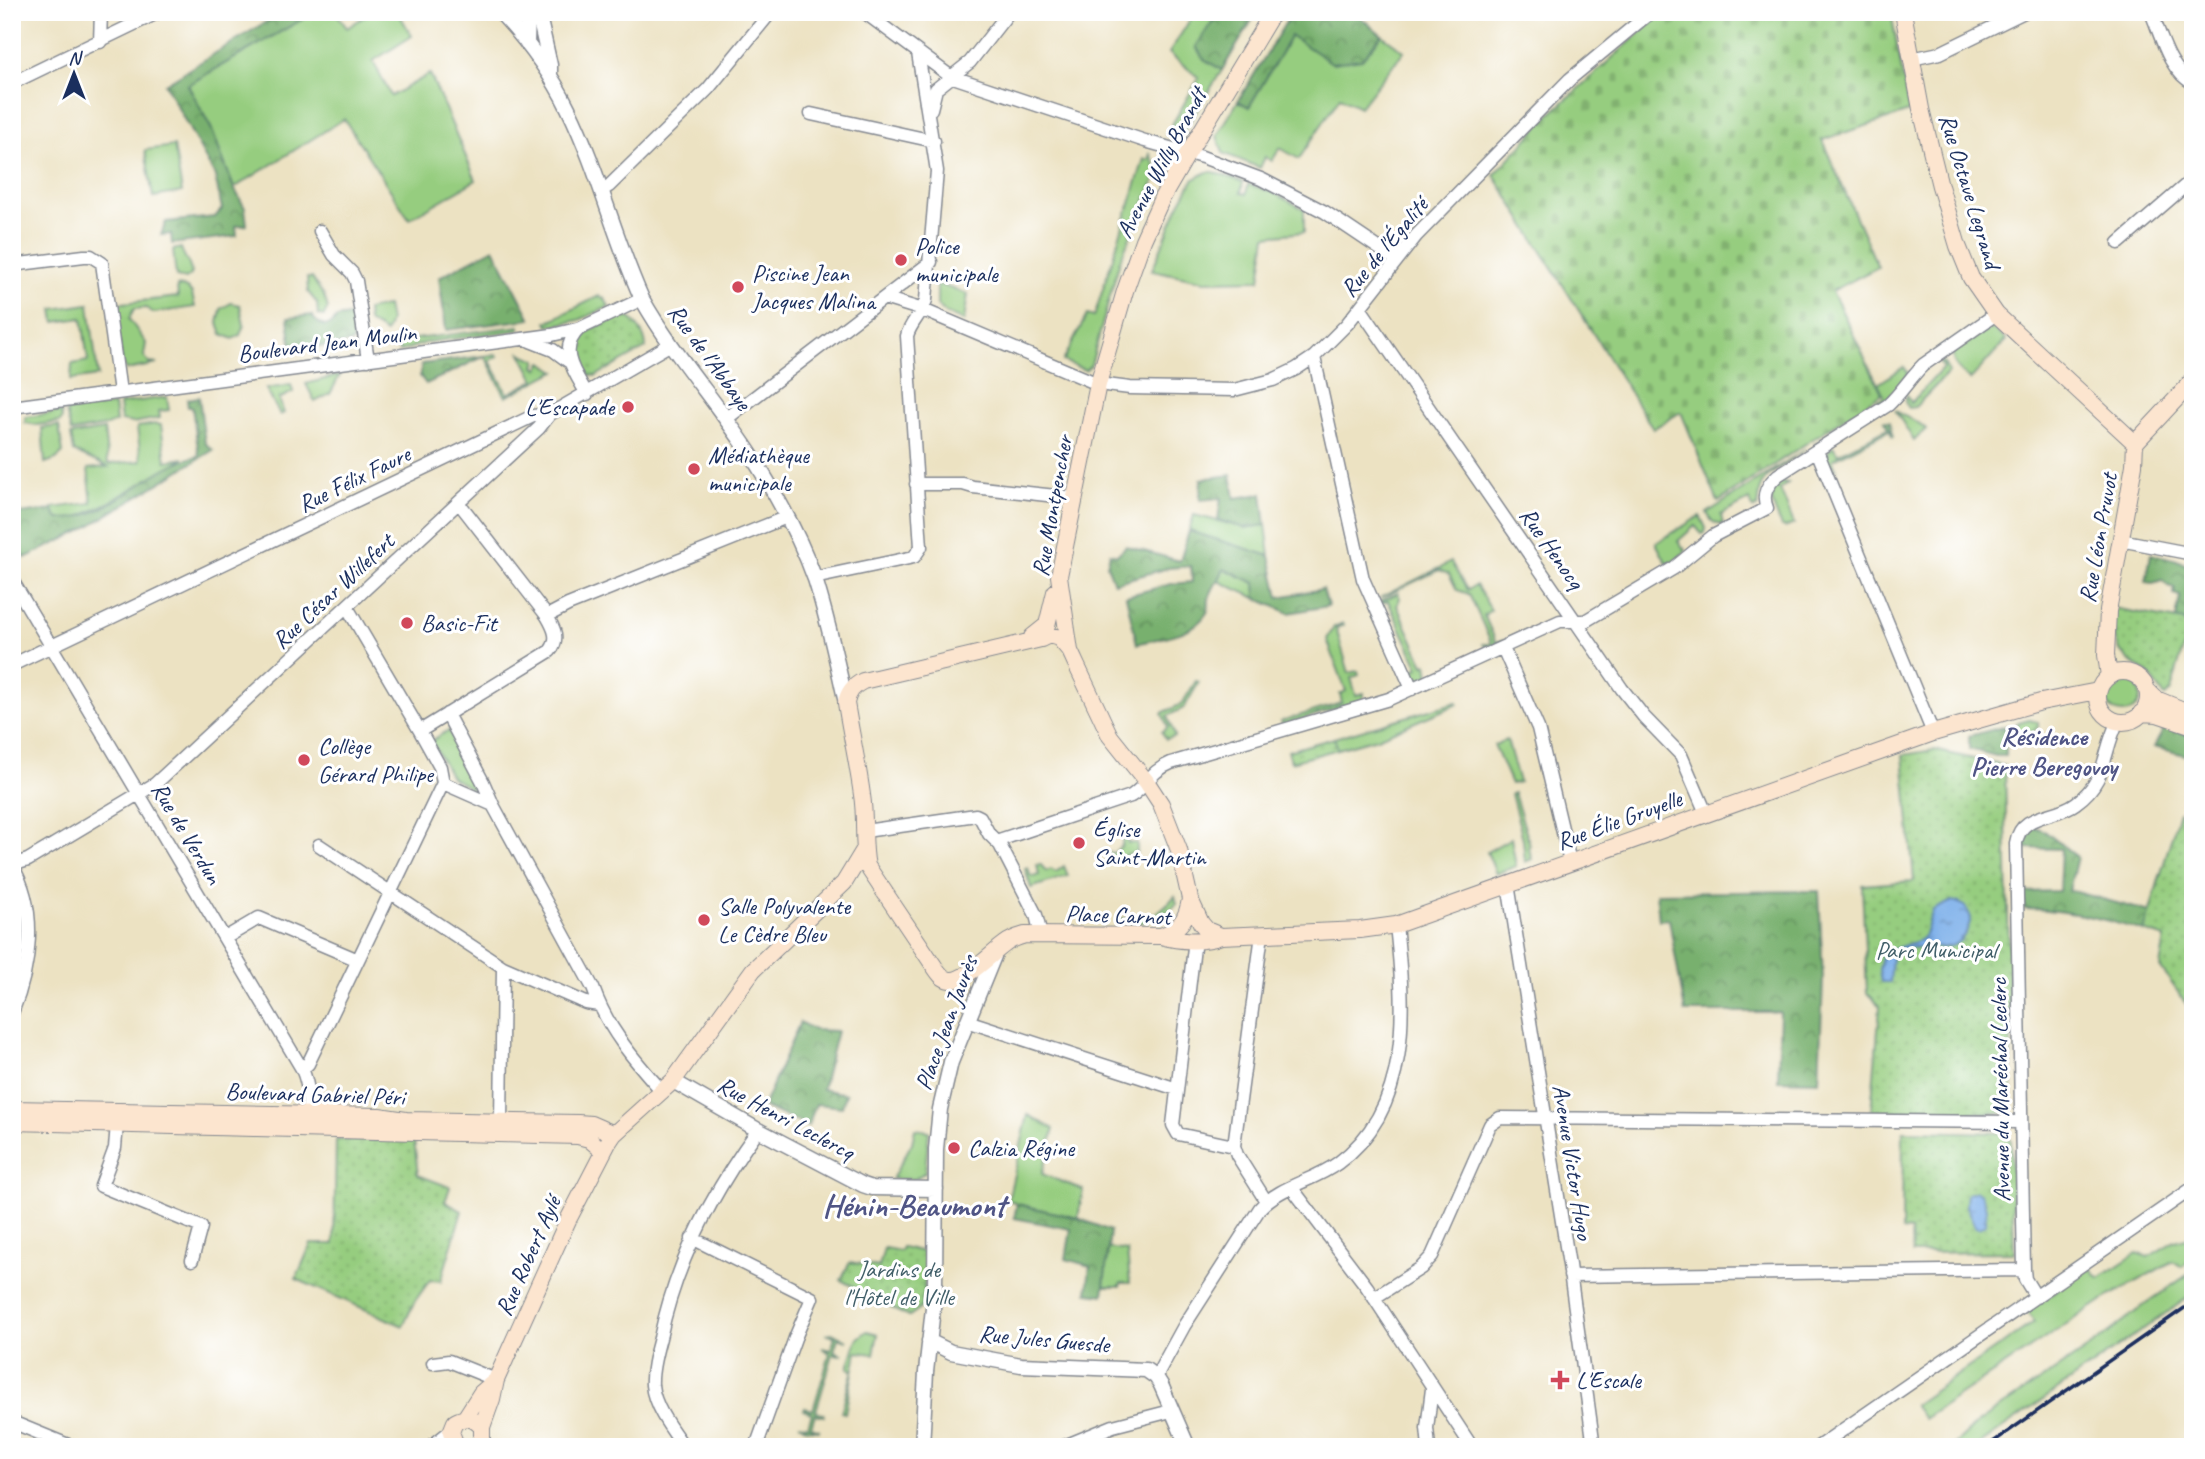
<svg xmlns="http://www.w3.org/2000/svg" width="2205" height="1459" font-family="Caveat,sans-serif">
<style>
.grass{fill:#96cd7f;stroke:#587e6e;stroke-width:2}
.forest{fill:url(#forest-crowns);stroke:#4a7066;stroke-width:2}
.cemetery{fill:url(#cemetery-stones);stroke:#587e6e;stroke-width:2}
.park{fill:url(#park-dots);stroke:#587e6e;stroke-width:2}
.water{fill:url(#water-ripples);stroke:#4c70a4;stroke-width:2}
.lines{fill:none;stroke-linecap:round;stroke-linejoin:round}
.minor-casing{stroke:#848890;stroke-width:15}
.tertiary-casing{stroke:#848890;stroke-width:17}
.secondary-casing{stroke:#848890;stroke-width:18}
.minor{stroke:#fff;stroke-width:12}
.tertiary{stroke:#fff;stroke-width:14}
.secondary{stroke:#fce5cf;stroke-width:16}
.rail{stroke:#1b2f5e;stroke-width:3.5}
.poi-dot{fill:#d1495b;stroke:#fff;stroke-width:2.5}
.labels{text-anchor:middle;stroke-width:6;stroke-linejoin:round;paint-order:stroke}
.street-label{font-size:24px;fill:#1b2f5e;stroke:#fff}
.poi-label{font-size:24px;fill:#1b2f5e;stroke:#fff;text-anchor:start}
.park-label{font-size:24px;fill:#405e68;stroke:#fff}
.neighbourhood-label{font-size:26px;font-weight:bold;fill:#505585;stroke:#fff}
.district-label{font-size:32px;font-weight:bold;fill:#505585;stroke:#fff}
</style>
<defs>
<pattern id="forest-crowns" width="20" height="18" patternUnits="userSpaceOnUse" patternTransform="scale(1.75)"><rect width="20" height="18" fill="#78b06e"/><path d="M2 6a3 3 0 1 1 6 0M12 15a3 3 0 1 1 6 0" fill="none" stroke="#62905e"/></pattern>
<pattern id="cemetery-stones" width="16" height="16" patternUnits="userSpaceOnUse" patternTransform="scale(1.75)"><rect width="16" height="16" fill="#96cd7f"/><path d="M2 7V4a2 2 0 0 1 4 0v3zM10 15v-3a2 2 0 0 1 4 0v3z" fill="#81b070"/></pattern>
<pattern id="park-dots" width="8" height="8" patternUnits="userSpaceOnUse" patternTransform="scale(1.75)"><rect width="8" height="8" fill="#96cd7f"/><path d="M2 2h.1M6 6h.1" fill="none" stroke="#81b070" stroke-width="1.8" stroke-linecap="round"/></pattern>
<pattern id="water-ripples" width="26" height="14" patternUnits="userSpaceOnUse" patternTransform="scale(1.75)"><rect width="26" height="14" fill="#7eb0ea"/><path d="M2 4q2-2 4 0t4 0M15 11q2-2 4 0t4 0" fill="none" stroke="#6690c1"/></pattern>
</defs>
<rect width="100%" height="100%" fill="#fff"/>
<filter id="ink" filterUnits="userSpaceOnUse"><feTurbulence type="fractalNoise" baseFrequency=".0143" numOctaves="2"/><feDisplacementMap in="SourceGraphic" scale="14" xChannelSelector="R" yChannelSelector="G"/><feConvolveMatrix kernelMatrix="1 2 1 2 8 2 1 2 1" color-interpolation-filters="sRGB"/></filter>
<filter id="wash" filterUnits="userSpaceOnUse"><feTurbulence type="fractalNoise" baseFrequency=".00686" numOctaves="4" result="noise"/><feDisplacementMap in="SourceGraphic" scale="28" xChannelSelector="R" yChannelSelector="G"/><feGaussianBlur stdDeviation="1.57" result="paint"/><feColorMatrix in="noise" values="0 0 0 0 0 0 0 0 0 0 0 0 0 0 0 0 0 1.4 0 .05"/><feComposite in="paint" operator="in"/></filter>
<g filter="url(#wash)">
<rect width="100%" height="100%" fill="#ece2c2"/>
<!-- grass -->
<path class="grass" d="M315 12H336L347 28 371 12H398L412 36 373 61 391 96 430 74 476 180 409 219 344 119 234 188 211 128 187 85Z
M1195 12 1217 14 1196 47 1204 59 1222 70 1186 128C1180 134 1174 138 1166 135L1199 78 1169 53Z
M1291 35 1362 58 1382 35 1404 51 1360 107 1340 97 1299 159 1280 148 1272 161 1265 157 1260 168 1223 153 1217 136 1238 101 1249 107Z
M174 146 182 192 153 197 145 150Z
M1150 154 1157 170 1155 180 1120 260 1091 365 1085 370 1063 361 1087 315 1094 317 1144 159 1148 160Z
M1207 172H1214L1243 182 1241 193 1246 194 1248 184 1272 192 1304 209V232L1266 236 1260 280 1205 281 1152 270 1178 207 1193 180Z
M181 248C184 259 192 264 191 275L186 279 176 277 173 250Z
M307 278H312L324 296 328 308 324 316 318 315 317 303 308 292Z
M937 284 968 294 964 321 947 314 937 305Z
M177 286 187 288 192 294 195 307 154 313 146 308 134 309 129 319 146 343 144 356 149 363 157 364 126 370 122 362 114 304 178 297Z
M599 296 605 299 609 307 579 320 549 326 547 322Z
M231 303 240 305 244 325 240 335 233 339 222 334 218 323 221 309Z
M89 304 98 376 71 380 72 364 88 361 82 318 55 322 53 309Z
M387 306 390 321 386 333 368 322 367 310Z
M519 326 520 330 428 342 399 352 398 341Z
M1989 329 1994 330 2006 340 1970 380C1962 372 1951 366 1953 353Z
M521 353 537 360 535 367 539 369 542 362 556 371 506 397 485 356 496 354 498 356 490 361 508 394 535 380Z
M1939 362H1943L1949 372 1915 407 1909 408 1905 402 1907 395 1911 403 1943 368Z
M1904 367 1908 373 1899 388 1886 399 1818 445 1815 444 1884 396 1878 384Z
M340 375 330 394 315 402 306 384Z
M291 385 293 392 279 399 284 413 280 415 266 389Z
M167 397 169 410 159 411 160 418 133 423 121 421 119 404Z
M114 405 116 422 106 426 71 432 66 411Z
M1895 410C1905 419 1917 419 1926 429L1914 441Z
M61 412 62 419 60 422 37 425 25 423V417Z
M1884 421 1889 422 1893 438 1889 430 1832 460 1836 468 1828 463C1825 456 1827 451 1833 446L1838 454 1888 428Z
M156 424 161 425 166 461 184 458 108 503 73 520 58 519 52 508 92 503 88 469 108 467 74 452 71 435 104 430 108 464 141 461 137 427Z
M59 426 63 453 56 459 45 463 42 428Z
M1806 449 1767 477 1761 485 1758 507 1754 509 1749 500 1721 515 1723 525C1714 524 1711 521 1707 513Z
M1779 482 1788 483 1780 489 1794 524 1785 528 1782 527C1775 510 1765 497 1779 482Z
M1194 515 1245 528 1266 525 1270 556 1189 531Z
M1700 516 1706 528 1705 533 1702 534 1695 526 1678 541 1686 551 1675 561 1667 564 1656 543Z
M1451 562 1467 590 1476 585 1491 610 1484 615 1496 642 1505 640 1488 649 1483 644H1492L1469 594 1457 590 1449 574 1439 570 1380 598Z
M1224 569 1256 583V598L1218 581Z
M1398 593 1400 598 1397 606 1424 665 1427 664 1429 676 1419 679 1410 672 1419 668 1388 601 1380 604 1379 602Z
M1343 623 1344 625 1336 628 1349 673 1358 671 1359 675 1351 678 1356 695 1364 693 1363 700 1283 725 1281 721 1342 703 1340 694 1346 691 1327 639 1334 627Z
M2106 696a17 17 0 1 1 34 0a17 17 0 1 1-34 0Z
M1196 681 1199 682 1184 708 1167 716 1175 736 1166 739 1162 732 1168 727 1162 713 1182 704Z
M1457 702 1458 704 1377 738 1338 749 1334 738Z
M2029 720 2038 722V727L2019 744 2016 743 2015 724Z
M449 730 477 786 472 789 451 777 431 741Z
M1507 740 1519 782 1511 784 1494 745Z
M1514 793 1530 845 1528 846 1532 859 1525 862 1523 839 1511 794Z
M1126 836 1128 843H1137V852L1107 862 1104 853H1114L1122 845 1123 837Z
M1511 838 1516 866 1496 874 1487 852Z
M1040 864 1046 871 1051 869 1056 872 1064 866 1068 876 1031 888 1025 869 1028 868 1030 875 1033 877 1039 875 1037 865Z
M1175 896 1177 904C1159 919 1138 928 1116 921L1117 918C1145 919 1155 919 1175 896Z
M1028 1115 1054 1129 1042 1174 1083 1190 1078 1218 1017 1204 1008 1200Z
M915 1129 929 1131 925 1172 915 1179H892L912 1143Z
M2193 1236V1258L2182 1267 2173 1261 2104 1299 1924 1419 1914 1405 2034 1322 2027 1311 2090 1267 2099 1278 2137 1253 2148 1257 2175 1241Z
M1108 1248 1127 1251 1130 1283H1121L1120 1286H1104Z
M2193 1271V1294L1976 1447H1952L1979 1422 2097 1342 2144 1305Z
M867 1331 878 1334 874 1354 857 1352 845 1413 841 1412 853 1370 848 1368 857 1339Z
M832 1333 847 1341 838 1338 834 1351 843 1355 833 1354 816 1411 824 1414V1416L815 1414 811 1427 820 1430 807 1429 799 1424 808 1426 812 1413 803 1410 804 1408 813 1410 830 1353 822 1348 831 1350 835 1337 826 1334Z"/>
<!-- forest -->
<path class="forest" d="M282 12H315L188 85 211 128 234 188 245 208 247 225 236 226 237 236 172 244 171 234 161 235 166 222 215 217 222 209 215 176 165 84Z
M1219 12H1257L1222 70 1204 59 1196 47Z
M1292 12H1354L1382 35 1362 59 1332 63 1291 36 1249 107 1238 101Z
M494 248 531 319 446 330 439 277Z
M312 315 315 320 324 326 332 324 337 318 354 315 355 329 352 343 292 350 288 318Z
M485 356 426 384 420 376 422 364Z
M199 397 205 443 213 450 81 531 25 558 12 538V480L15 479 19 514 52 510 58 519C111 521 149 464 199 456L192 407H188L187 399Z
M1231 475 1235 498 1262 494 1266 525 1245 528 1218 520 1221 498 1200 500 1201 479Z
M1189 531 1270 556 1279 597 1323 589 1328 606 1289 613 1256 598 1255 583 1224 569C1220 578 1211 589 1209 599 1208 604 1210 609 1206 614 1192 636 1159 637 1137 644L1126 596 1171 584 1192 582 1191 566 1168 568 1114 583 1107 565 1110 553 1117 555 1126 546 1180 561Z
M2151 554C2167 558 2187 558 2193 575V628L2183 621 2176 619 2180 596 2174 594 2175 588 2168 586 2162 580 2153 583 2146 582Z
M2006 726V756H1996L1969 749V736Z
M2165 727 2193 737V757L2154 747Z
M2032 826 2043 830 2077 857 2069 890 2150 912 2161 872 2172 940C2126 925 2074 909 2024 909V892L2059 891 2061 849 2022 848V838Z
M1819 891 1823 979 1819 1081 1778 1080 1780 1012H1685L1669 919 1659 920 1656 893Z
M800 1022 814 1030 837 1031 822 1089 846 1094 842 1107 816 1104 808 1126 763 1107Z
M1017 1204 1078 1218 1110 1231 1103 1295 1087 1293 1090 1266 1066 1259 1071 1229 1014 1218Z"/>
<!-- cemetery -->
<path class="cemetery" d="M1663 12H1891L1909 112 1822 140 1878 267 1832 291 1882 393 1718 502 1681 412 1653 429 1494 175 1550 114Z"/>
<!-- park -->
<path class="park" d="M623 315C635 318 646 336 646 348L596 376 589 375 574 350 579 335Z
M2113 608 2183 621 2189 627 2171 691 2165 696 2146 671 2131 663 2119 649 2113 631Z
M1334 738 1338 749 1291 762 1288 751Z
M1934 750 2005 766 2012 1104 2002 1113 1871 1111 1880 1006 1867 993 1862 885 1914 881 1903 755Z
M2179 812 2193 816V1013L2160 967 2165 938 2144 931Z
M1903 1131 2004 1133 2011 1141 2014 1252 1912 1253 1911 1231 1902 1230Z
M336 1140H414L418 1175 450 1187 445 1202 462 1211 441 1281 430 1280 415 1301 403 1326 296 1279 311 1244H334Z
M902 1247 928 1253 922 1307 908 1317 841 1280 850 1262 879 1267 884 1248 900 1251Z"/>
<!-- water -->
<path class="water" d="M1952 901C1963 903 1967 907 1971 918 1958 972 1918 930 1892 957L1890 982H1881L1879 970 1883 953 1920 940 1925 935 1933 910Z
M1976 1191 1981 1194 1986 1209 1985 1224 1979 1228 1975 1227 1966 1206 1967 1194Z"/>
</g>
<g filter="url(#ink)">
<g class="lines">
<defs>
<path id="minor" d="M864 12 950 76 1145 141 1202 157 1261 179 1325 212 1395 259
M2151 12C2161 35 2169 71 2193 83
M100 42 101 12
M1911 59 1940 53 2024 12
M12 83 159 12
M931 109 936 89 970 62 1009 12
M811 114 934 141
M601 191 609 186 708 89 771 12
M320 231 334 255 352 273 356 281 368 360
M2119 243 2193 179
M12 265 84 256H91L102 263 120 392
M884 298 923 310 1098 384 1130 388 1234 390 1273 380 1296 369 1314 357 1347 324 1416 236 1570 79 1651 12
M1360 308 1622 689 1644 717 1681 755 1706 813
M579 329C557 350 575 373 587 394
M530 341 553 350 568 361
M1314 357 1363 579 1412 689
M12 407 552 335 581 328 642 299
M726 419 931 262
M1817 451 1933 733
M916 484H963L973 487 1074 498
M2120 540 2193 554
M814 578 914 557 921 547 907 336C910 323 922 314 926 300L937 171 918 53
M12 580 302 1069C309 1085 311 1105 305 1122
M347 607 420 731 440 767 443 783
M547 616 568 605 787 517
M1503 648 1538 728 1570 862
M12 665 533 416 550 414 671 344
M447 714 483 782 493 805 593 988C607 1028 634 1060 662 1091
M420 731 550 651C560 639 554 628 547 616L459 503
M443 783 493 805
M865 831 976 815 980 817 989 834 1000 845 1036 915 1041 935
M996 841 1131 796C1148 785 1149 772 1171 763L1389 699 1560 621H1585L1674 568 1713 536 1767 508C1761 494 1768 484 1778 475L1888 405C1901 393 1910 378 1923 365L1996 314
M319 845 503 967 586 1003 599 1005
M12 865 28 860 155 784 539 428 550 414
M12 866C39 910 30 968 12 1013
M1508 884 1569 1265 1594 1447
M1262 934 1234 1146 1237 1155 1266 1201
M225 938 259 918 358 960
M1195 939 1173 1125 1178 1134 1234 1146
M967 1021 1177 1089
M302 1069 308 1064 443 783
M501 1121 503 967
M117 1124 115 1148 101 1186 201 1227 192 1260
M1292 1188 1367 1287 1472 1447
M692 1238 812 1298 795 1338 756 1447
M1570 1276 2024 1270
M2036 1297 2025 1279 2024 1270 2016 843C2021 812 2055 819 2076 803 2108 780 2102 753 2118 721
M1374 1298 1421 1268 1432 1256 1490 1125 1500 1118 2020 1122
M433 1363 449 1361 496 1380
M1156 1377 1184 1326 1260 1208C1280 1186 1314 1181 1338 1163 1413 1108 1405 1007 1396 925
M12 1422 73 1447
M684 1447C672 1430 654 1407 652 1385 651 1370 656 1353 660 1338 676 1262 712 1193 758 1130
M1062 1447 1113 1426 1171 1411
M1429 1447 1427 1428 1432 1389
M1818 1447 2193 1188"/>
<path id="tertiary" d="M500 12C526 40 551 73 568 108 598 169 614 237 642 299 677 361 727 413 763 474 783 507 802 543 815 579 828 620 837 662 846 703
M538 12 550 65V74
M527 44 528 12
M673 1081 758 1130 863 1185 872 1188 936 1189
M929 1341 951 1352 1021 1365 1146 1370 1156 1377 1161 1385 1188 1447
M432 1447 451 1432
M922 1447 926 1372 935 1290 936 1149 940 1109 951 1062 996 951"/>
<path id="secondary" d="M1903 12 1921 109 1940 186 1958 246 1971 278 1996 314 2135 443
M2135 443 2193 381
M1032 637 1047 625 1055 592
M1070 651 1059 638 1049 635 1041 639 863 681C853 686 848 692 846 703 851 734 858 765 862 795 866 819 862 843 867 866L934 966C938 972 942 979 950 980 965 982 993 952 1005 944 1011 939 1018 937 1025 935L1161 936C1179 941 1203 943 1221 936L1360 930 1396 925 1933 733 2041 702 2098 691
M2098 697a25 25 0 1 1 50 0a25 25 0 1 1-50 0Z
M2109 676 2106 655 2108 611 2134 465 2135 443
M2146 689 2156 699 2193 714
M2141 713 2157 714 2193 726
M1161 936C1180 929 1187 919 1190 899
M1221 936 1207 930 1201 923 1190 899 1179 850 1161 804 1146 781 1110 736 1076 664 1070 651 1059 576 1098 384 1125 291 1143 240 1162 198 1188 153 1273 12
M12 1109 379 1116 406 1120 578 1123 591 1124 614 1134
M12 1122 578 1136 589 1139 603 1151
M465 1418 481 1393 496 1380
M482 1427 492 1399 496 1380 568 1220 608 1143 614 1134 673 1081 753 970 844 883 864 850
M460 1447 455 1443 451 1432 455 1422C466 1416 474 1418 482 1427V1440L475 1447"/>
</defs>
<!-- minor casing -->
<use href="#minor" class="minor-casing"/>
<!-- tertiary casing -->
<use href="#tertiary" class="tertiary-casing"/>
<!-- secondary casing -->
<use href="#secondary" class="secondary-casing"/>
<!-- minor -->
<use href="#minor" class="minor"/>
<!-- tertiary -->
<use href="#tertiary" class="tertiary"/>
<!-- secondary -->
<use href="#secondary" class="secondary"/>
<!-- rail -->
<path class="rail" d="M1986 1447 2193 1302"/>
</g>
</g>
<!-- markers -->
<g class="poi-dot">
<circle cx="901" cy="260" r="7"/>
<circle cx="738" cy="287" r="7"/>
<circle cx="628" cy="407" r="7"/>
<circle cx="694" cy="469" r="7"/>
<circle cx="407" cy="623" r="7"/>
<circle cx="304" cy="760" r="7"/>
<circle cx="1079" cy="843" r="7"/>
<circle cx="704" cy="920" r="7"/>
<circle cx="954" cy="1148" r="7"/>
<path d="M1556.5 1369.5h7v7h7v7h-7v7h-7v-7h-7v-7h7z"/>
</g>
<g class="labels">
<!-- street labels -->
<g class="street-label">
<text transform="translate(1161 163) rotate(-62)" y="8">Avenue Willy Brandt</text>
<text transform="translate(1970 191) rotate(73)" y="8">Rue Octave Legrand</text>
<text transform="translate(1384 247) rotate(-50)" y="8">Rue de l'Égalité</text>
<text transform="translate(327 343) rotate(-7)" y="8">Boulevard Jean Moulin</text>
<text transform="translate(710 357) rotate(54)" y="8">Rue de l'Abbaye</text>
<text transform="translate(354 479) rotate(-26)" y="8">Rue Félix Faure</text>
<text transform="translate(1052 506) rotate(-80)" y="8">Rue Montpencher</text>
<text transform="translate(2098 538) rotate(-80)" y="8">Rue Léon Pruvot</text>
<text transform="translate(1552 548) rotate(55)" y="8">Rue Henocq</text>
<text transform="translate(333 591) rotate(-43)" y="8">Rue César Willefert</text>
<text transform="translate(1619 820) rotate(-20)" y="8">Rue Élie Gruyelle</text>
<text transform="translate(187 833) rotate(59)" y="8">Rue de Verdun</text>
<text transform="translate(1118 915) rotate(2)" y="8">Place Carnot</text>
<text transform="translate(946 1023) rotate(-70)" y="8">Place Jean Jaurès</text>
<text transform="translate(2000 1090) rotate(-91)" y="8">Avenue du Maréchal Leclerc</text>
<text transform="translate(315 1094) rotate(2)" y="8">Boulevard Gabriel Péri</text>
<text transform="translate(786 1118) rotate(28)" y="8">Rue Henri Leclercq</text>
<text transform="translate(1573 1162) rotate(81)" y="8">Avenue Victor Hugo</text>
<text transform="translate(528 1256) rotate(-66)" y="8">Rue Robert Aylé</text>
<text transform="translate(1044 1339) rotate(5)" y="8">Rue Jules Guesde</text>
</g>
<!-- poi labels -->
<g class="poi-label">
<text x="915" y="254">Police<tspan x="915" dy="28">municipale</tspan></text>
<text x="752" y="281">Piscine Jean<tspan x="752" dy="28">Jacques Malina</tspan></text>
<text x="614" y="415" text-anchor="end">L'Escapade</text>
<text x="708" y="463">Médiathèque<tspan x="708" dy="28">municipale</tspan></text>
<text x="421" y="631">Basic-Fit</text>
<text x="318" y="754">Collège<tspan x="318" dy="28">Gérard Philipe</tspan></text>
<text x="1093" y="837">Église<tspan x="1093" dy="28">Saint-Martin</tspan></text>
<text x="718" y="914">Salle Polyvalente<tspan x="718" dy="28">Le Cèdre Bleu</tspan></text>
<text x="968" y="1156">Calzia Régine</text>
<text x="1576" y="1388">L'Escale</text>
</g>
<!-- park labels -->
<g class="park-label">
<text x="1936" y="958">Parc Municipal</text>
<text x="899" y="1277">Jardins de<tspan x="899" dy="28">l'Hôtel de Ville</tspan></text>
</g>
<!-- neighbourhood labels -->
<g class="neighbourhood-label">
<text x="2044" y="745">Résidence<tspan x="2044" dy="30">Pierre Beregovoy</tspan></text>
</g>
<!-- district labels -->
<g class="district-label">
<text x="914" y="1216">Hénin-Beaumont</text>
</g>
</g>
<!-- margin -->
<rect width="2205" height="1459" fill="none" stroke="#fff" stroke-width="42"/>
<!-- north arrow -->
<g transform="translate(74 74)" stroke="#ffffff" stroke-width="5" paint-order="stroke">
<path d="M0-5L12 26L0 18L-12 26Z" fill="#1b2f5e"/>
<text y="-10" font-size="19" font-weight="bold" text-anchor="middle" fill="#1b2f5e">N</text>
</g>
</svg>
